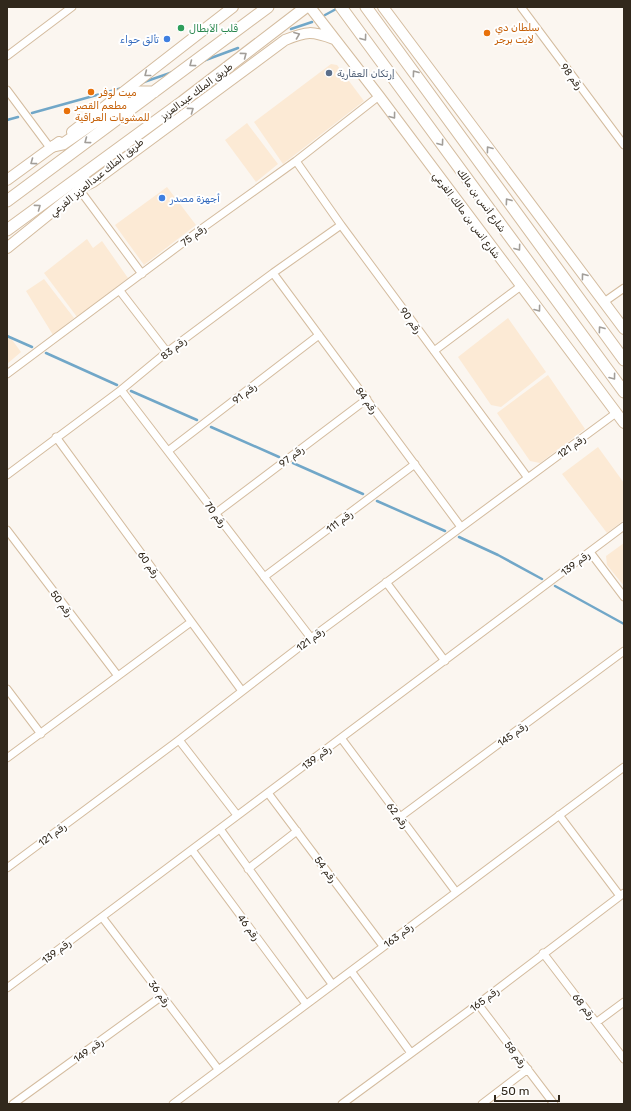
<svg xmlns="http://www.w3.org/2000/svg" width="631" height="1111" font-family="Rubik,Cairo,sans-serif">
<style>
.built{fill:#fcead5}
.lines{fill:none;stroke-linecap:round;stroke-linejoin:round}
.stream{stroke:#71a7c8;stroke-width:2.5}
.street-casing{stroke:#d4bc9f;stroke-width:9}
.secondary-casing{stroke:#d4bc9f;stroke-width:12}
.primary-casing{stroke:#d4bc9f;stroke-width:13}
.street{stroke:#fff;stroke-width:7}
.secondary{stroke:#fff;stroke-width:10}
.primary{stroke:#fff;stroke-width:11}
.oneway{stroke:#a29e99}
.leisure-dot{fill:#2e9e5b;stroke:#fff;stroke-width:1.5}
.food-dot{fill:#e8710a;stroke:#fff;stroke-width:1.5}
.shop-dot{fill:#3f7fe0;stroke:#fff;stroke-width:1.5}
.service-dot{fill:#5c6f8a;stroke:#fff;stroke-width:1.5}
.labels{text-anchor:middle;stroke-width:4;stroke-linejoin:round;paint-order:stroke}
.food-label{font-size:10px;fill:#c56008;stroke:#fff;text-anchor:start}
.leisure-label{font-size:10px;fill:#27864d;stroke:#fff;text-anchor:start}
.shop-label{font-size:10px;fill:#366cbe;stroke:#fff;text-anchor:end}
.service-label{font-size:10px;fill:#4e5e75;stroke:#fff;text-anchor:start}
.street-label{font-size:10px;fill:#31281c;stroke:#fff}
</style>
<rect width="100%" height="100%" fill="#fbf6f0"/>
<!-- built -->
<path class="built" d="M331 64 337 65 364 101 283 164 254 122Z
M247 123 278 164 256 182 225 140Z
M167 187 196 225 144 265 115 225Z
M87 239 93 248 102 241 128 278 77 317 44 273Z
M44 279 74 318 53 335 26 291Z
M508 318 546 372 501 407 491 405 458 357Z
M7 333 21 352 7 364Z
M548 375 585 429 540 463 530 461 497 413Z
M598 447 624 483V520L607 533 562 474Z
M624 543V586L607 565 606 556Z"/>
<g class="lines">
<!-- stream -->
<path class="stream" d="M325 15 338 8
M291 29 312 22
M203 61 238 48
M141 83 173 72
M32 113 122 88
M7 120 18 117
M7 336 32 347
M46 353 117 385
M131 391 197 420
M211 427 279 457
M293 463 363 494
M377 501 445 531
M459 537 498 555 542 579
M555 586 624 624"/>
<defs>
<path id="street" d="M521 7 624 145
M7 56 72 7
M7 90 51 149
M296 161 341 225 528 478
M79 189 142 274
M273 273 461 527
M120 291 167 352
M604 302 624 288
M434 351 521 286
M7 374 204 227 296 161 379 96
M121 390 311 638
M56 437 242 691
M168 451 319 335
M7 475 121 390 167 352 273 273 341 225
M216 513 367 399
M7 530 118 676
M590 552 624 597
M264 577 415 464
M386 582 445 661
M7 689 41 734
M341 738 456 892
M179 740 237 815
M7 758 191 622
M268 793 383 946
M559 815 620 896
M400 817 624 651
M220 829 332 984
M192 850 306 1004
M7 868 179 740 311 638 616 413
M248 869 297 831
M102 917 218 1069
M543 953 624 1059
M351 971 411 1053
M7 988 624 526
M478 1004 554 1104
M597 1022 624 1002
M13 1104 162 996
M173 1104 624 767
M342 1104 478 1004 624 893
M482 1104 528 1069"/>
<path id="secondary" d="M310 7 379 96 624 423
M383 7 624 329
M72 132 233 7
M7 180 59 142
M79 189 93 182 285 40C307 31 312 31 334 39
M7 248 85 185"/>
<path id="primary" d="M341 7 624 392
M366 7 624 360
M54 146 63 144 138 92H154
M7 201 268 7
M7 230 182 102 306 7"/>
</defs>
<!-- street casing -->
<use href="#street" class="street-casing"/>
<!-- secondary casing -->
<use href="#secondary" class="secondary-casing"/>
<!-- primary casing -->
<use href="#primary" class="primary-casing"/>
<!-- street -->
<use href="#street" class="street"/>
<!-- secondary -->
<use href="#secondary" class="secondary"/>
<!-- primary -->
<use href="#primary" class="primary"/>
</g>
<!-- one-way arrows -->
<defs><path id="oneway-chevron" d="M-2-3.5L2.5 0L-2 3.5" fill="none" stroke-width="1.6" stroke-linecap="round" stroke-linejoin="round"/></defs>
<g class="oneway">
<use href="#oneway-chevron" transform="translate(297 35) rotate(-21)"/>
<use href="#oneway-chevron" transform="translate(364 38) rotate(54)"/>
<use href="#oneway-chevron" transform="translate(244 55) rotate(-37)"/>
<use href="#oneway-chevron" transform="translate(192 64) rotate(143)"/>
<use href="#oneway-chevron" transform="translate(415 73) rotate(-126)"/>
<use href="#oneway-chevron" transform="translate(147 74) rotate(142)"/>
<use href="#oneway-chevron" transform="translate(191 110) rotate(-36)"/>
<use href="#oneway-chevron" transform="translate(393 116) rotate(53)"/>
<use href="#oneway-chevron" transform="translate(87 141) rotate(143)"/>
<use href="#oneway-chevron" transform="translate(441 143) rotate(54)"/>
<use href="#oneway-chevron" transform="translate(489 149) rotate(-127)"/>
<use href="#oneway-chevron" transform="translate(33 162) rotate(144)"/>
<use href="#oneway-chevron" transform="translate(508 201) rotate(-126)"/>
<use href="#oneway-chevron" transform="translate(38 207) rotate(-36)"/>
<use href="#oneway-chevron" transform="translate(518 248) rotate(54)"/>
<use href="#oneway-chevron" transform="translate(584 276) rotate(-127)"/>
<use href="#oneway-chevron" transform="translate(538 309) rotate(53)"/>
<use href="#oneway-chevron" transform="translate(601 329) rotate(-126)"/>
<use href="#oneway-chevron" transform="translate(613 377) rotate(53)"/>
</g>
<!-- markers -->
<circle class="leisure-dot" cx="181" cy="28" r="4"/>
<g class="food-dot">
<circle cx="487" cy="33" r="4"/>
<circle cx="91" cy="92" r="4"/>
<circle cx="67" cy="111" r="4"/>
</g>
<g class="shop-dot">
<circle cx="167" cy="39" r="4"/>
<circle cx="162" cy="198" r="4"/>
</g>
<circle class="service-dot" cx="329" cy="73" r="4"/>
<g class="labels">
<!-- food labels -->
<g class="food-label">
<text x="495" y="31">سلطان دي<tspan x="495" dy="12">لايت برجر</tspan></text>
<text x="99" y="96">ميت لوفر</text>
<text x="75" y="109">مطعم القصر<tspan x="75" dy="12">للمشويات العراقية</tspan></text>
</g>
<!-- leisure labels -->
<g class="leisure-label">
<text x="189" y="32">قلب الأبطال</text>
</g>
<!-- shop labels -->
<g class="shop-label">
<text x="159" y="43">تألق حواء</text>
<text x="170" y="202" text-anchor="start">أجهزة مصدر</text>
</g>
<!-- service labels -->
<g class="service-label">
<text x="337" y="77">إرتكان العقارية</text>
</g>
<!-- street labels -->
<g class="street-label">
<text transform="translate(572 76) rotate(53)" y="4">رقم 98</text>
<text transform="translate(196 91) rotate(-37)" y="4">طريق الملك عبدالعزيز</text>
<text transform="translate(96 177) rotate(-39)" y="4">طريق الملك عبدالعزيز الفرعي</text>
<text transform="translate(482 200) rotate(54)" y="4">شارع أنس بن مالك</text>
<text transform="translate(467 215) rotate(53)" y="4">شارع انس بن مالك الفرعي</text>
<text transform="translate(193 235) rotate(-37)" y="4">رقم 75</text>
<text transform="translate(411 320) rotate(54)" y="4">رقم 90</text>
<text transform="translate(173 348) rotate(-38)" y="4">رقم 83</text>
<text transform="translate(244 393) rotate(-38)" y="4">رقم 91</text>
<text transform="translate(367 400) rotate(54)" y="4">رقم 84</text>
<text transform="translate(571 446) rotate(-36)" y="4">رقم 121</text>
<text transform="translate(291 456) rotate(-37)" y="4">رقم 97</text>
<text transform="translate(216 514) rotate(53)" y="4">رقم 70</text>
<text transform="translate(339 521) rotate(-37)" y="4">رقم 111</text>
<text transform="translate(575 563) rotate(-37)" y="4">رقم 139</text>
<text transform="translate(149 564) rotate(54)" y="4">رقم 60</text>
<text transform="translate(62 603) rotate(53)" y="4">رقم 50</text>
<text transform="translate(310 639) rotate(-37)" y="4">رقم 121</text>
<text transform="translate(512 734) rotate(-36)" y="4">رقم 145</text>
<text transform="translate(316 757) rotate(-37)" y="4">رقم 139</text>
<text transform="translate(398 815) rotate(53)" y="4">رقم 62</text>
<text transform="translate(52 834) rotate(-37)" y="4">رقم 121</text>
<text transform="translate(326 869) rotate(53)" y="4">رقم 54</text>
<text transform="translate(249 927) rotate(53)" y="4">رقم 46</text>
<text transform="translate(398 935) rotate(-37)" y="4">رقم 163</text>
<text transform="translate(56 951) rotate(-37)" y="4">رقم 139</text>
<text transform="translate(160 993) rotate(53)" y="4">رقم 36</text>
<text transform="translate(484 999) rotate(-37)" y="4">رقم 165</text>
<text transform="translate(584 1006) rotate(52)" y="4">رقم 68</text>
<text transform="translate(88 1050) rotate(-36)" y="4">رقم 149</text>
<text transform="translate(516 1054) rotate(53)" y="4">رقم 58</text>
</g>
</g>
<!-- border -->
<rect width="631" height="1111" fill="none" stroke="#31281c" stroke-width="16"/>
<!-- scale -->
<path d="M495 1095v6h64v-6" fill="none" stroke="#31281c" stroke-width="2"/>
<text x="501" y="1095" font-size="12" fill="#31281c" stroke="#ffffff" stroke-width="3" paint-order="stroke">50 m</text>
</svg>
